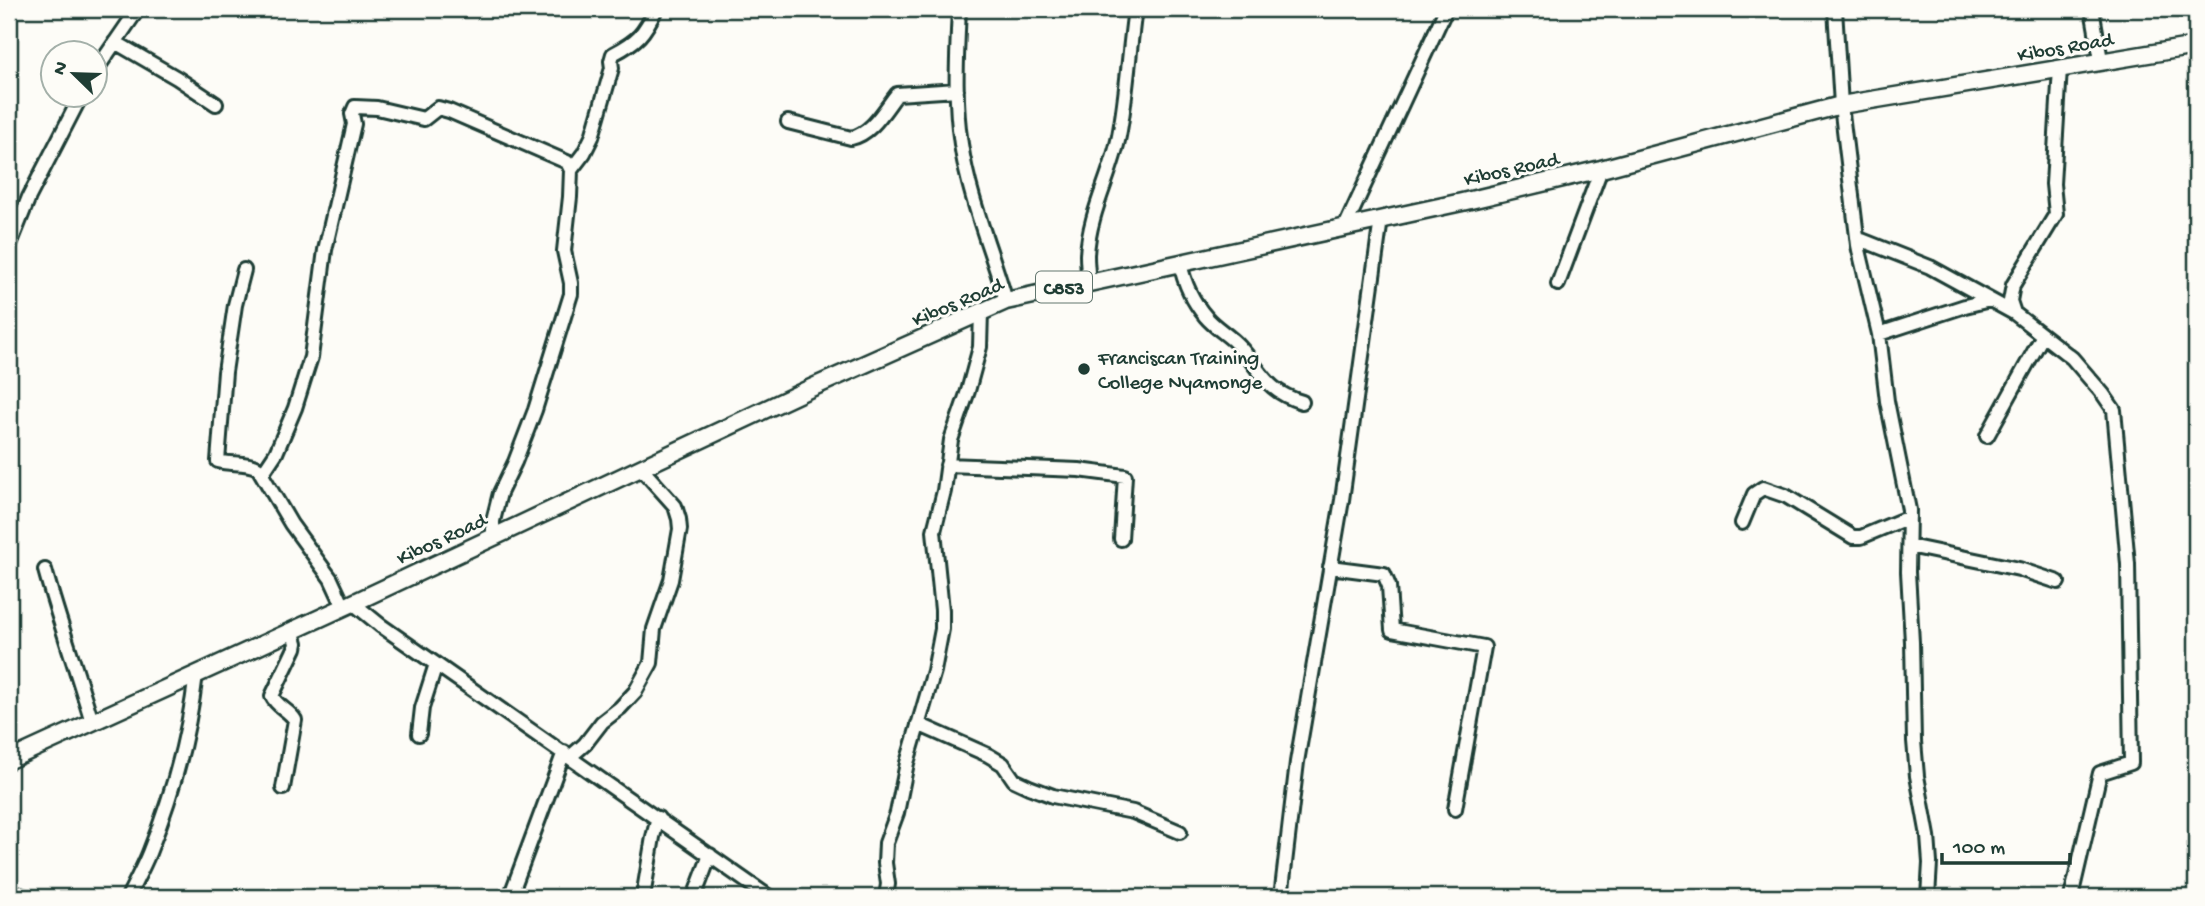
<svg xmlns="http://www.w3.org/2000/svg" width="2205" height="906" font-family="'Gochi Hand',sans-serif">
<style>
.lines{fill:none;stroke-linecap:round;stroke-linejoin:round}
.minor-casing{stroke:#1f3d34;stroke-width:18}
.major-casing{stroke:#1f3d34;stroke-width:21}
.minor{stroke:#fdfcf7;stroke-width:12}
.major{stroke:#fdfcf7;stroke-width:16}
.poi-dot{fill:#1f3d34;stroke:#fdfcf7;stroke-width:2.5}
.labels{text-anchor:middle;stroke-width:6;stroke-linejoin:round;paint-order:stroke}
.shield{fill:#fdfcf7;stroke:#62766e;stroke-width:2}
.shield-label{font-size:19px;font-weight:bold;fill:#1f3d34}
.street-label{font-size:21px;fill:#1f3d34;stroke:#fdfcf7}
.poi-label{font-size:21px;fill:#1f3d34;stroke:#fdfcf7;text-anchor:start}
</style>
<rect width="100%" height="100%" fill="#fdfcf7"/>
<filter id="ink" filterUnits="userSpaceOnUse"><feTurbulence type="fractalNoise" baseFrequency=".0143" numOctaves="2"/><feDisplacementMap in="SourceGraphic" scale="14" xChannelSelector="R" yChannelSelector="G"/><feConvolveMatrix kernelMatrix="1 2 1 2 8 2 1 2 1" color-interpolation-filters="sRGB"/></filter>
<g filter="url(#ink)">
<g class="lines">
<defs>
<path id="minor" d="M959 9C957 54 954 100 961 144 969 198 991 249 1006 301
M1835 9 1841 105 1858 245
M2092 9 2101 60
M115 42 177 78 216 104
M94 73 138 9
M788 122 851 138C872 134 885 109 897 94L957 90
M1345 227 1446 9
M9 247 29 197 82 94
M1180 263C1184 282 1193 302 1206 317 1215 328 1229 335 1239 346 1262 371 1265 391 1302 402
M244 270 235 305 225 372 218 461C231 465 245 461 258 468L291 524 331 579 344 607
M1089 282C1088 273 1087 264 1087 255 1089 213 1111 176 1119 136 1127 94 1129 51 1135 9
M1558 284 1601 169
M2014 313 2010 301 2013 285 2056 214 2053 184 2060 68
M1879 334 1965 306 1990 300
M1987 436 2042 337
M947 465 1079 470 1125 476 1121 539
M262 474 276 453 295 408 311 357 325 250 354 124 352 114 355 107 377 108 424 119 438 108 449 111 567 162 571 170
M1742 523 1754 494 1763 488 1786 496 1853 537H1861L1909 517
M493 537V521L500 493 515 462 535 410 571 294V283L564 251 570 197 571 170 584 153 592 137 612 68 611 61 613 54C638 41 644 34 656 9
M1909 546 2019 569 2058 582
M1330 567 1384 574 1389 586 1392 630 1484 647 1455 809
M45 570C59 621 77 671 92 722
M353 603 380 625 769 897
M918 724 988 755 1003 764 1014 780 1029 787 1053 796 1133 812 1180 832
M419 734 422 708 436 664
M570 757 585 744 602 722 620 708 635 692 651 663 654 629 671 580 680 529 679 519 675 506 641 468
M283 788 295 720C289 710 277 707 272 696L295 648 296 643 292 630
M9 891 26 897
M128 897C135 882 143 868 149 853 172 796 189 735 196 674
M510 897 564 752
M643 897 653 837 658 818
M694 897 710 855
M886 897 888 884 885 863 886 843 897 813 907 763 934 671 942 629V610L934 531 944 491 951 440 968 391 980 347 981 311
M1281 897 1297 762 1342 500 1381 219
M1928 897 1930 863 1928 836 1917 776 1914 741 1912 642 1908 572 1909 510 1887 401 1879 334 1859 250 1858 245 1862 240 1930 267 2014 313 2072 358 2103 394 2114 410 2128 564 2131 763 2100 773 2071 897"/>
<path id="major" d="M9 760 353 603 811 388 1006 301 1462 202 1601 169 1841 105 2196 46"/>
</defs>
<!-- minor casing -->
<use href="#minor" class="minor-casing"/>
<!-- major casing -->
<use href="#major" class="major-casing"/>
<!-- minor -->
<use href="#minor" class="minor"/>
<!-- major -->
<use href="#major" class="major"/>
</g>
</g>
<!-- markers -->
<circle class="poi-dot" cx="1084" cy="369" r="7"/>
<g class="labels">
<!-- shield labels -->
<rect class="shield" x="1036" y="271.5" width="56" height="31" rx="5"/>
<g class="shield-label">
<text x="1064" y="294">C853</text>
</g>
<!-- street labels -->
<g class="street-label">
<text transform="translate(2065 46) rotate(-10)" y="7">Kibos Road</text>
<text transform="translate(1511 168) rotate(-13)" y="7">Kibos Road</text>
<text transform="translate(957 301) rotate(-23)" y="7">Kibos Road</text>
<text transform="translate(441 538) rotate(-25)" y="7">Kibos Road</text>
</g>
<!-- poi labels -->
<g class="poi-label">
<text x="1098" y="364">Franciscan Training<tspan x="1098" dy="24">College Nyamonge</tspan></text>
</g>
</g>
<!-- margin -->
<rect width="2205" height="906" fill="none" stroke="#fdfcf7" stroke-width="35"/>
<rect x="18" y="18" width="2170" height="871" fill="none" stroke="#1f3d34" stroke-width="2.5" filter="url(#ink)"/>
<!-- north arrow -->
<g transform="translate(74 74) rotate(293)"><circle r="33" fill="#fdfcf7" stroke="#a4b0a9" stroke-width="2"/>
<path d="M0-5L12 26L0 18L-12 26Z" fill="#1f3d34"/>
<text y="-10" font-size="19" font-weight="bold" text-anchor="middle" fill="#1f3d34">N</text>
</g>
<!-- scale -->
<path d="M1942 853v10h128v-10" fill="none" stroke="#1f3d34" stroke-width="3.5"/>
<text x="1953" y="853" font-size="21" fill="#1f3d34" stroke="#fdfcf7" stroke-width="5" paint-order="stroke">100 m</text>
</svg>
